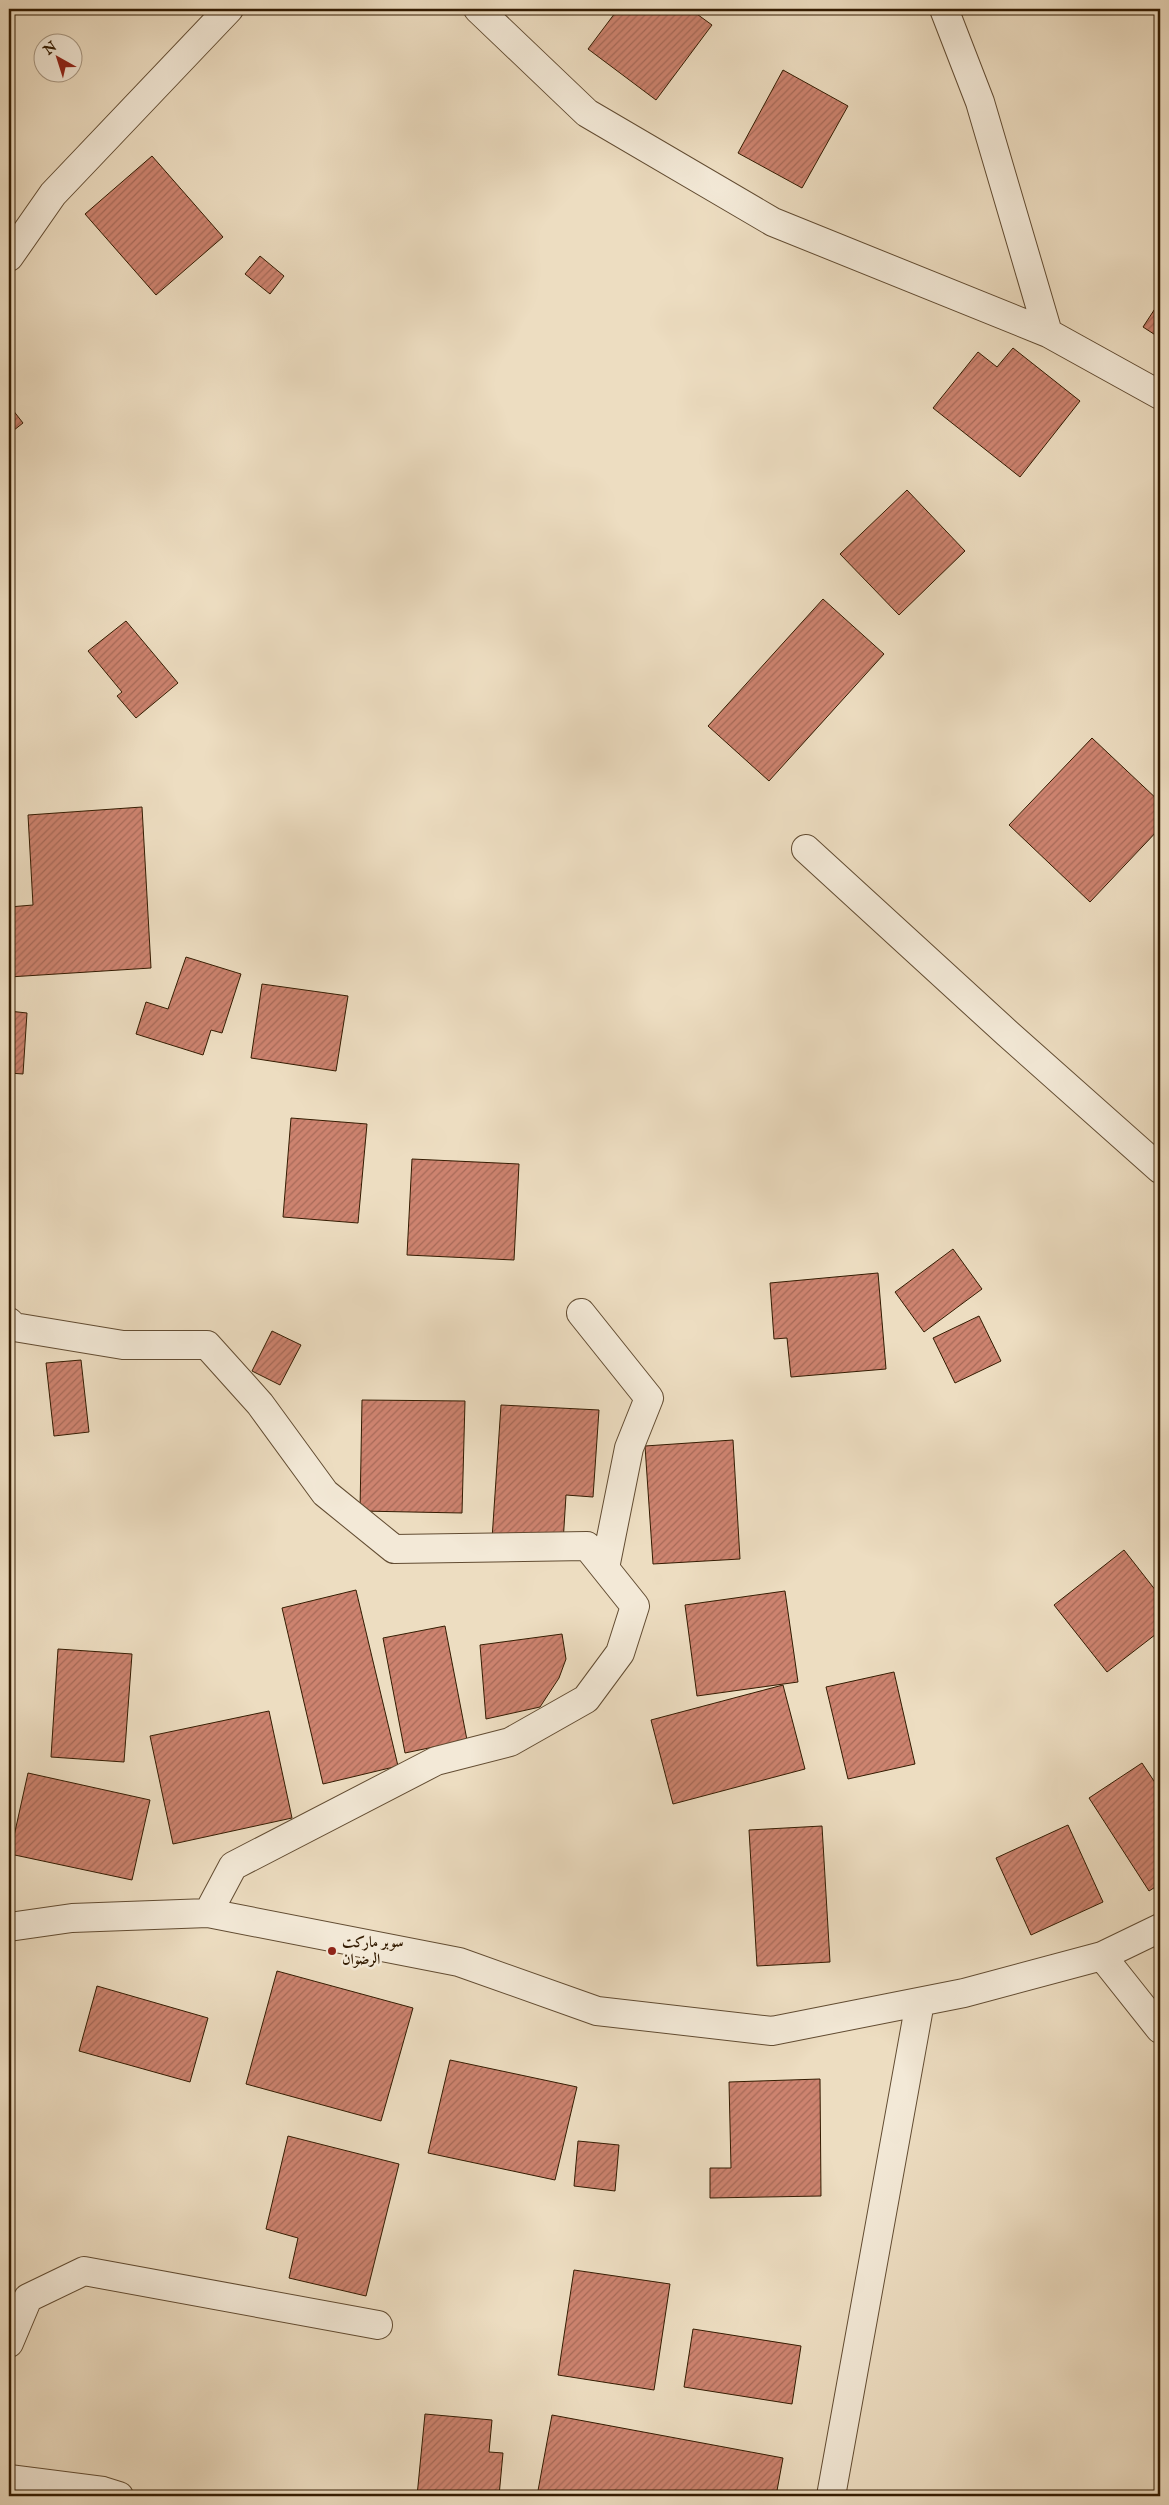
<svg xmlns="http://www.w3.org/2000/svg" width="1169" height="2505" font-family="'IM FELL English',Amiri,serif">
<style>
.building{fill:url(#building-hatch);stroke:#341c02}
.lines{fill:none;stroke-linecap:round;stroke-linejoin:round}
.minor-casing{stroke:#624c32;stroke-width:30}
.minor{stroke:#f3e9d7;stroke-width:28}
.poi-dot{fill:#8f2418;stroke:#f3e9d7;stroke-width:2}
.labels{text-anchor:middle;stroke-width:5;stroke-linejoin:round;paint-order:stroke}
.poi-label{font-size:15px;font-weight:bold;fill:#341c02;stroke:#f3e9d7;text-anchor:start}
</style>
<defs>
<pattern id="building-hatch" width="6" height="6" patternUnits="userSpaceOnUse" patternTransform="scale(1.25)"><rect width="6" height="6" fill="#cd836f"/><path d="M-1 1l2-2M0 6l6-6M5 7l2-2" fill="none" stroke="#a76a59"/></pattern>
</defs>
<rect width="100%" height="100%" fill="#edddc1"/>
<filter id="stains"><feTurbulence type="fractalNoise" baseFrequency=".004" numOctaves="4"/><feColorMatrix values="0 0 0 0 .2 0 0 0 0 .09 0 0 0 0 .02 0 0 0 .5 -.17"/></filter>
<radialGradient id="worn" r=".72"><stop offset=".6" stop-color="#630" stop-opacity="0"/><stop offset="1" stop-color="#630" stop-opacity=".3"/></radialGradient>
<!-- building -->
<path class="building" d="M618 9H690L712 25 656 100 588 49Z
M783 70 848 106 802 188 738 153Z
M152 156 223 237 156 295 85 214Z
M260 256 284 276 270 294 245 274Z
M1160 301V338L1143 327Z
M1013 348 1080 401 1020 477 933 408 978 352 997 367Z
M9 405 23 423 9 434Z
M907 490 965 551 899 615 840 554Z
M823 599 884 654 769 781 708 726Z
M126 621 178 683 136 718 117 696 122 692 88 651Z
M1092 738 1160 802V828L1090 902 1009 825Z
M142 807 151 968 9 977V907L33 905 28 815Z
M186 957 241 974 222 1033 211 1030 203 1055 136 1034 146 1002 168 1009Z
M262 984 348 996 336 1071 251 1058Z
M9 1011 27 1013 23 1074 9 1073Z
M291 1118 367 1124 358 1223 283 1217Z
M412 1159 519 1164 514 1260 407 1255Z
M953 1249 982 1289 924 1332 895 1292Z
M878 1273 886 1369 791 1377 787 1338 774 1339 770 1283Z
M979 1316 1001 1361 955 1383 933 1338Z
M272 1331 301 1345 280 1385 252 1371Z
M81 1360 89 1432 54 1436 46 1363Z
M362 1400 465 1401 462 1513 360 1511Z
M501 1405 599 1410 593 1497 566 1495 563 1543 492 1539Z
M733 1440 740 1559 653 1564 645 1446Z
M1124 1550 1160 1596V1631L1107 1672 1054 1605Z
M356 1590 398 1766 323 1784 282 1608Z
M785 1591 798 1682 697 1696 685 1605Z
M445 1626 467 1740 405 1753 383 1638Z
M562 1634 566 1659 559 1678 540 1707 486 1719 480 1645Z
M58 1649 132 1654 124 1762 51 1757Z
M894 1672 915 1764 848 1779 826 1687Z
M783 1685 805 1769 673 1804 651 1720Z
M269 1711 292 1818 173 1844 150 1736Z
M1142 1763 1160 1790V1884L1149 1891 1089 1798Z
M28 1773 150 1800 132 1880 10 1854Z
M1068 1825 1103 1902 1031 1935 996 1858Z
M822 1826 830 1962 757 1966 749 1830Z
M277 1971 413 2008 381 2121 246 2084Z
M97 1986 208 2018 190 2082 79 2051Z
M450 2060 577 2087 555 2180 428 2153Z
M820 2079 821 2196 710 2198V2168H731L729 2082Z
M288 2136 399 2164 366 2296 289 2278 298 2238 266 2229Z
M578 2141 619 2145 615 2191 574 2186Z
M574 2270 670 2284 654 2390 558 2375Z
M693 2329 801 2346 792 2404 684 2387Z
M425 2414 492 2420 489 2452 503 2453 499 2496H417Z
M552 2415 783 2458 776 2496H537Z"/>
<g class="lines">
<defs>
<path id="minor" d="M478 9 587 113 773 222 1048 333 1160 395
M944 9 980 102 1048 333
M9 257 53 194 229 9
M806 849 1007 1033 1160 1169
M581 1313 649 1398 629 1448 605 1568
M9 1322 14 1327 123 1345H207L260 1404 325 1493 394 1549 587 1546 635 1606 620 1653 586 1699 510 1742 436 1761 233 1866 208 1913
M9 1927 72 1918 208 1913 459 1962 597 2011 772 2031 964 1993 1102 1956 1160 1928
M1102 1956 1160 2029
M9 2343 28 2298 84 2271 378 2325
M9 2479 103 2491 119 2496
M831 2496 920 2002"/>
</defs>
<!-- minor casing -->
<use href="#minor" class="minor-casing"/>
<!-- minor -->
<use href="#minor" class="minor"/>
</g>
<!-- markers -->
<circle class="poi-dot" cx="332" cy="1951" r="5"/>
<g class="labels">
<!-- poi labels -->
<g class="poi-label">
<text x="342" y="1947">سوبر ماركت<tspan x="342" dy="17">الرضوان</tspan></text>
</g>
</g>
<!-- margin -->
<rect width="1169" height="2505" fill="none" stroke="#edddc1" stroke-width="30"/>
<rect x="10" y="10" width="1149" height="2485" fill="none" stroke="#341c02" stroke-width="2.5"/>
<rect x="15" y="15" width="1139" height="2475" fill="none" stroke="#341c02"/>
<!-- north arrow -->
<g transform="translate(58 58) rotate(321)"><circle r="24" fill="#f3e9d7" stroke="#a79782"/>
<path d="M0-4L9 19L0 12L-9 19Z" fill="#8f2418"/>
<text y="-8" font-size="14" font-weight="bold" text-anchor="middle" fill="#341c02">N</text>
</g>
<rect width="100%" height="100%" filter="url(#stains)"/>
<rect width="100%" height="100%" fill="url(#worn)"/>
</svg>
